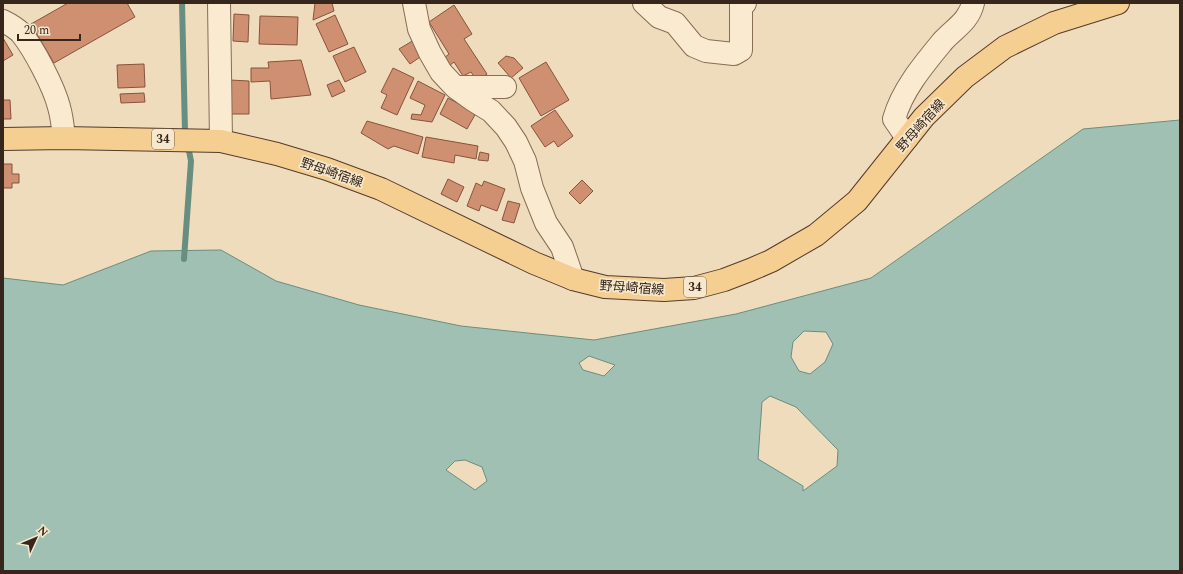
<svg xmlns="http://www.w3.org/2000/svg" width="1183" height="574" font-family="Spectral,'Noto Sans JP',serif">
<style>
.water{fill:#a1c0b4;stroke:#688e81;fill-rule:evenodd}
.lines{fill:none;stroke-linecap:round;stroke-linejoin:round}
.stream{stroke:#688e81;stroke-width:6}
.building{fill:#cf9071;stroke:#87533b}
.minor-casing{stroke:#876c56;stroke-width:24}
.major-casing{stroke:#543b2a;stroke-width:24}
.minor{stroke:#faead0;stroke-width:22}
.major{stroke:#f5ce92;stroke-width:22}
.labels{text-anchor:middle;stroke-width:3.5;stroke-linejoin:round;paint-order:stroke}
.shield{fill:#f6e7cd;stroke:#706050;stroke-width:1}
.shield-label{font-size:12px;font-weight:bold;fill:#36261b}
.street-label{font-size:13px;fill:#36261b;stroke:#f6e7cd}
</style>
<rect width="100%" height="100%" fill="#efdcbd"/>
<!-- water -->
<path class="water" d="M1180 120V571H3V278L63 285 151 251 221 250 276 281 359 305 461 326 594 340 736 314 871 278 1083 129ZM804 331 826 332 833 344 825 362 810 374 799 371 791 357 793 342ZM589 356 615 365 604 376 583 370 579 363ZM770 396 796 407 838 450 837 466 803 491V486L758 459 762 402ZM465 460 482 467 487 481 475 490 446 470 455 461Z"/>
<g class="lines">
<!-- stream -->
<path class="stream" d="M182 3 185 131 191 161 184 259"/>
</g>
<!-- building -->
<path class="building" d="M68 3H127L135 17 54 63 31 24Z
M315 3H332L334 11 313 20Z
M454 5 472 34 464 39 487 74 477 81 471 72 463 76 454 62 449 66 444 58 449 54 429 22Z
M234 14 249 15 248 42 233 41Z
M335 15 348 44 329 52 316 24Z
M260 16 298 17 297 45 259 44Z
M3 38 13 55 3 61Z
M414 40 423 55 410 64 399 49Z
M354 47 366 72 345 82 333 56Z
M506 56 514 58 523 68 511 78 498 63Z
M301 60 311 95 271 99 270 81 251 82V68H269L268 62Z
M546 62 569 100 541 116 519 78Z
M144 64 145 87 118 88 117 65Z
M393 68 414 78 397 115 381 108 387 95 381 92Z
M230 80 249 81V114H230Z
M339 80 345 91 332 97 327 85Z
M418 81 445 95 432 122 411 119 412 114 421 115 425 105 410 98Z
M144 93 145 102 121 103 120 94Z
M448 98 476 113 467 129 440 114Z
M3 100H10L11 119H3Z
M555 110 573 136 558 147 554 141 545 147 531 126Z
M367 121 423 137 418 154 394 146 388 149 361 133Z
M426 137 478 146 476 159 455 155 454 163 422 157Z
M480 152 489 154 488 161 478 160Z
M3 164H12V174H19V183H12V188H3Z
M448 179 464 187 457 202 441 194Z
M582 180 593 191 580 204 569 193Z
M484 181 505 189 497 211 481 205 479 211 467 206 476 183 482 186Z
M508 201 520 204 514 223 502 220Z"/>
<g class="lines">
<defs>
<path id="minor" d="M219 3 221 141
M414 3 419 29 430 53 441 72 455 87 473 100 491 111 506 127 516 142 525 161 532 188 546 223 562 247 573 279
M644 3 659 17 675 23 694 46 706 51 734 54 741 50V4L745 3
M3 21C9 24 16 28 21 33 34 49 54 87 59 107 62 117 63 128 64 138
M455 87H505
M907 138 894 119C902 90 924 64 943 41 955 28 969 21 973 3"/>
<path id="major" d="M3 139 64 138 221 141 277 154 327 169 381 189 534 263 573 279 605 287 664 290 694 288 724 280 750 270 771 261 816 235 857 201 924 117 965 77 1005 47 1054 23 1118 3"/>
</defs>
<!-- minor casing -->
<use href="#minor" class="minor-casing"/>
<!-- major casing -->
<use href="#major" class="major-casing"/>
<!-- minor -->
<use href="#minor" class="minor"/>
<!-- major -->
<use href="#major" class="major"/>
</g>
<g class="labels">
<!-- shield labels -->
<g class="shield">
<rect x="152" y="129" width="22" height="20" rx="3"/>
<rect x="684" y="277" width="22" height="20" rx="3"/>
</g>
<g class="shield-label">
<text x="163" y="143">34</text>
<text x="695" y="291">34</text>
</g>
<!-- street labels -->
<g class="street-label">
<text transform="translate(920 125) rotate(-48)" y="5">野母崎宿線</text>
<text transform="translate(332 172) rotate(19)" y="5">野母崎宿線</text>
<text transform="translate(632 287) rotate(4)" y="5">野母崎宿線</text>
</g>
</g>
<!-- border -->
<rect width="1183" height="574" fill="none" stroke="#36261b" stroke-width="8"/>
<!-- north arrow -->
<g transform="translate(36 538) rotate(46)" stroke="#f6e7cd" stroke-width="3" paint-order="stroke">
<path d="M0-3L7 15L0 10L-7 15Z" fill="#36261b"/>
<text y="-6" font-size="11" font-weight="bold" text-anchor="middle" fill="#36261b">N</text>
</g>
<!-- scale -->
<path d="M18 34v6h62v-6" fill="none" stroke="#36261b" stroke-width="2"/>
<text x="24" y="34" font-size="12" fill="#36261b" stroke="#f6e7cd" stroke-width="3" paint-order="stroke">20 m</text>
</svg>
